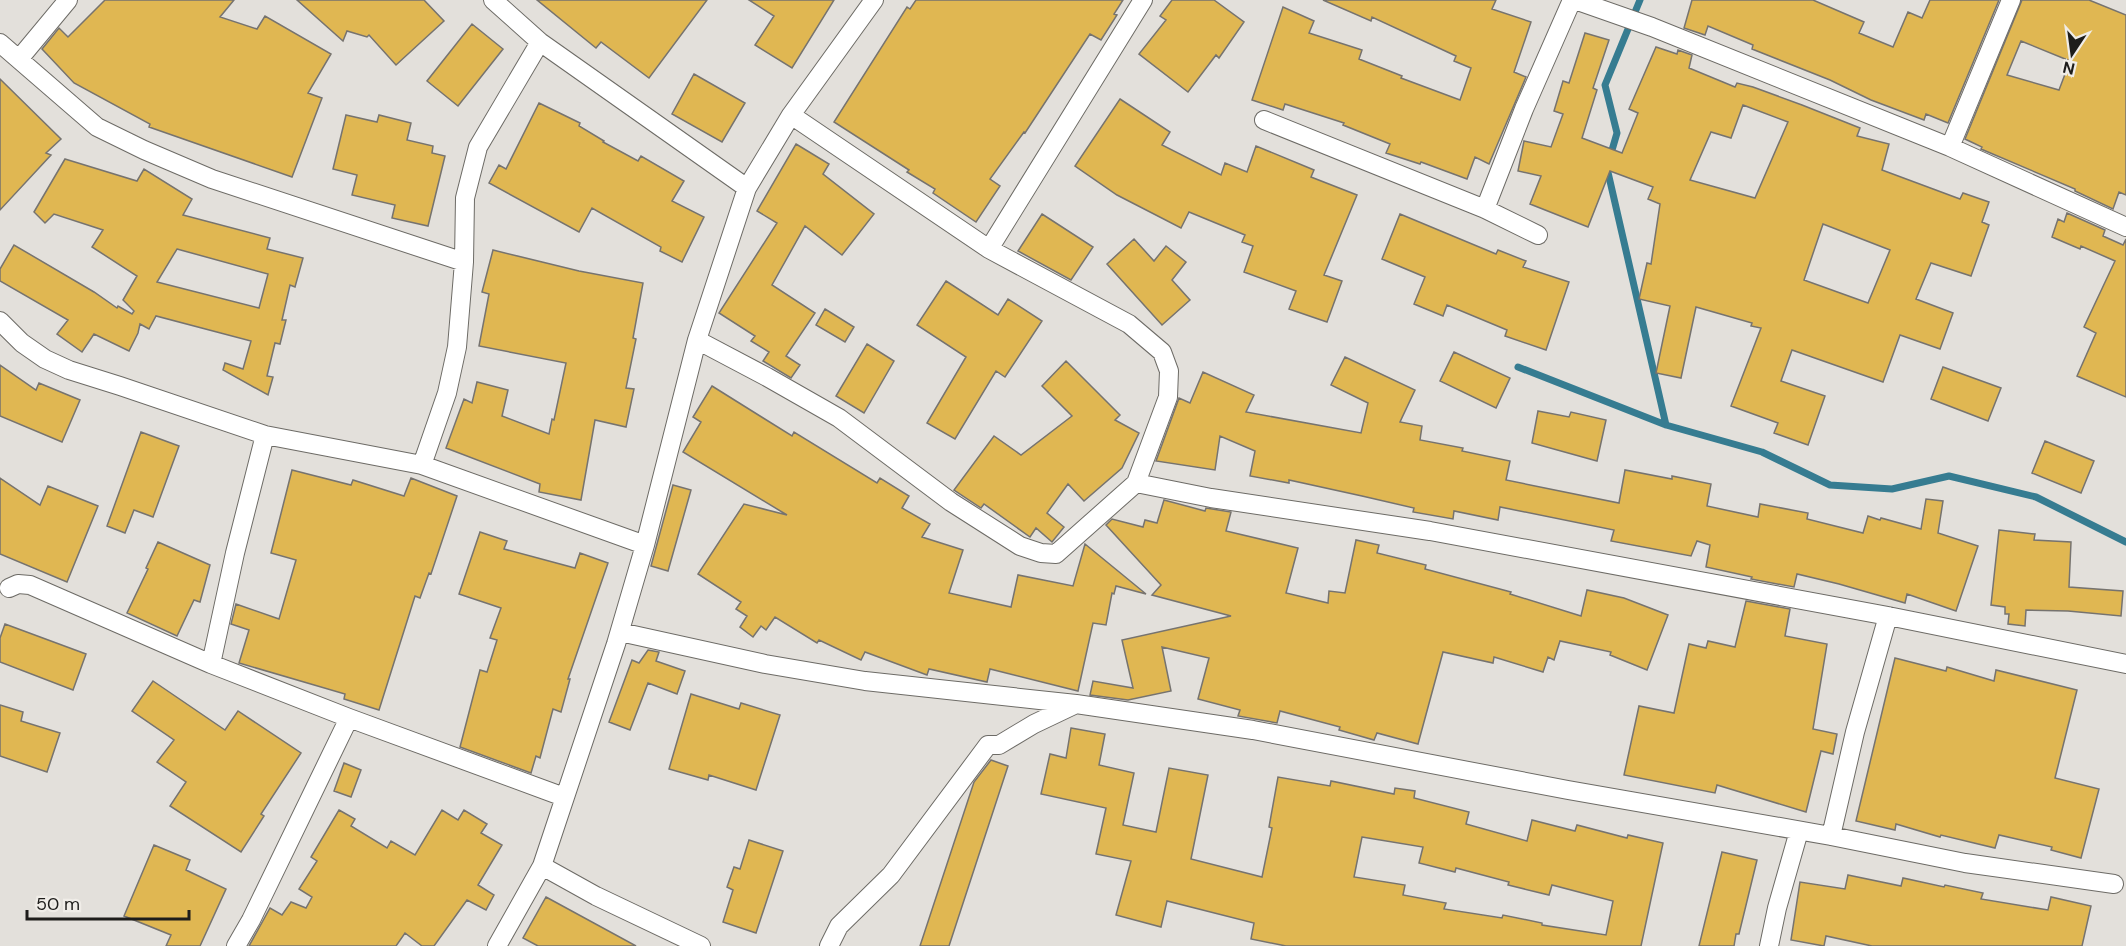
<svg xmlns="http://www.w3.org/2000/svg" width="2126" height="946" font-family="'DM Sans',sans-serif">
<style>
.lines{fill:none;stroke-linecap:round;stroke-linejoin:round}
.stream{stroke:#367c91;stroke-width:7}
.building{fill:#e0b752;stroke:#76736f;stroke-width:1.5;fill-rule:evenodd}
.minor-casing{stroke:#6d6b66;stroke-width:20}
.minor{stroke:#fff;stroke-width:18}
</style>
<rect width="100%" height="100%" fill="#e3e0db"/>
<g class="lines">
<!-- stream -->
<path class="stream" d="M1610 157 1617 133 1605 85 1640 0
M1607 168 1666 425
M1518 367 1666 425 1762 452 1830 485 1892 489 1949 476 2036 497 2126 542"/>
</g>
<!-- building -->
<path class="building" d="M105 0H234L220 17 257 29 265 16 331 54 308 93 322 98 292 177 149 127 150 124 74 83 42 49 59 28 68 37Z
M297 0H424L444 21 396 65 369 35 367 37 347 31 343 41Z
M537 0H707L649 78 601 42 596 48Z
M749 0H834L792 68 755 45 774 16Z
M916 0H1123L1114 14 1117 15 1101 40 1090 34 1025 133 1024 132 990 179 1000 186 976 222 933 193 935 189 907 172 909 170 834 122 907 7 910 9Z
M1172 0H1214L1244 22 1219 58 1216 55 1188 92 1139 54 1166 20 1160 16Z
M1323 0H1496L1492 9 1531 22 1514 72 1526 77 1489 164 1475 157 1467 179 1421 162 1420 164 1386 153 1390 144 1343 125 1344 123 1285 104 1283 110 1252 100 1283 7 1314 21 1309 33 1362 50 1359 59 1402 76 1401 78 1460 100 1471 68 1454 61 1456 56 1372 17 1371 21Z
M1692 0H1813L1864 22 1859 33 1893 47 1908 12 1922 18 1930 0H1999L1948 123 1926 114 1924 120 1871 100 1830 80 1752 49 1753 45 1708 26 1705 35 1684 28Z
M2022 0H2089L2126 15V195L2119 192 2113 209 2075 191V189L1981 149 1982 147 1965 139ZM2021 41 2070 61 2059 90 2007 75Z
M472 24 503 49 458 106 427 81Z
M1585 33 1609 40 1593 88 1597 90 1582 138 1622 153 1638 113 1629 109 1656 47 1677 54 1678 50 1692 55 1689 68 1735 87 1737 83 1753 87 1802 105 1860 128 1857 136 1889 144 1882 170 1960 199 1963 193 1989 202 1982 222 1989 225 1971 276 1931 263 1916 299 1953 313 1940 349 1900 335 1883 382 1792 350 1781 381 1825 396 1808 445 1774 433 1778 423 1731 406 1761 328 1751 326 1752 323 1696 307 1681 378 1656 373 1670 306 1639 299 1647 263 1651 264 1660 204 1648 199 1653 187 1610 171 1588 227 1530 204 1541 176 1518 171 1524 141 1551 147 1563 114 1554 111 1563 81 1569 83ZM1743 105 1788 122 1755 198 1690 180 1711 132 1731 138ZM1823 224 1890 250 1868 303 1804 280Z
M694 74 745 103 722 142 672 114Z
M0 79 61 139 46 153 51 155 0 210Z
M1120 99 1170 132 1162 145 1221 175 1225 163 1247 172 1256 146 1314 170 1311 177 1357 195 1324 275 1342 281 1327 322 1289 309 1296 291 1244 272 1253 246 1242 242 1245 235 1189 212 1181 228 1117 195 1075 166Z
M539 103 580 123 579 126 604 141 603 142 638 161 641 156 684 181 672 201 704 217 682 262 660 251 661 247 592 208 579 232 489 183 499 165 506 169Z
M346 115 377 122 379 115 411 123 407 140 433 146 432 153 445 156 428 226 392 218 395 205 352 195 357 175 333 169Z
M796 144 829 164 823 174 874 214 842 255 805 226 772 285 815 313 786 356 800 365 791 378 763 361 769 352 751 341 755 336 719 313 777 223 757 211Z
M65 159 137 181 144 169 192 199 183 215 270 238 267 249 303 258 295 287 290 285 282 320H286L280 344 275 343 267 376 273 377 268 395 223 370 225 363 243 369 251 341 156 316 149 329 140 324 138 333 129 351 94 334 82 352 57 334 68 320 0 281V269L14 245 94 292 117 308 118 306 132 314 134 311 123 300 137 276 92 247 103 230 54 214 45 223 34 212ZM177 249 268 274 259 308 157 282Z
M2067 213 2105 230 2103 236 2123 245 2126 239V397L2077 376 2096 333 2084 327 2115 261 2081 246 2080 249 2052 237 2058 219 2064 222Z
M1042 214 1093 247 1071 280 1018 251Z
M1400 214 1496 254 1498 250 1526 261 1523 267 1569 282 1546 350 1505 336 1507 330 1447 305 1443 316 1414 304 1425 277 1382 259Z
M1134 239 1154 261 1166 246 1186 262 1172 280 1190 300 1162 325 1107 264Z
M493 250 579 271 643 283 633 338 636 339 626 388 634 389 626 427 595 420 581 500 539 492 540 484 446 448 464 399 472 403 477 382 508 390 502 416 549 434 552 419 554 420 566 363 479 346 489 294 482 292Z
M946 281 998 315 1008 299 1042 321 1005 377 996 371 955 439 927 423 966 357 917 325Z
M825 309 854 327 845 342 816 325Z
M867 344 894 361 864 413 836 396Z
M1454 352 1510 378 1496 408 1440 381Z
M1345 357 1415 390 1400 422 1422 426 1420 440 1463 448 1462 451 1510 461 1506 480 1619 503 1625 470 1672 479V476L1711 484 1707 506 1758 517 1760 504 1808 513 1807 519 1863 533 1868 516 1880 520 1881 518 1921 529 1926 499 1943 501 1938 533 1978 546 1956 611 1907 594 1905 603 1839 584 1797 574 1794 587 1751 579 1752 577 1706 567 1710 545 1697 541 1691 556 1611 541 1614 530 1500 507 1498 520 1454 511 1453 519 1413 512 1414 508 1362 496 1289 480V483L1250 476 1255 451 1220 436 1215 470 1156 461 1179 398 1190 403 1203 372 1254 395 1246 412 1361 433 1368 403 1331 385Z
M1066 361 1120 415 1115 420 1139 433 1122 468 1084 501 1068 484 1047 513 1064 527 1052 542 1036 528 1030 537 984 504 981 508 954 490 994 436 1021 455 1072 416 1042 386Z
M0 365 36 390 39 383 80 400 62 442 0 416Z
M1943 367 2001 388 1988 421 1931 399Z
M712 386 792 436 794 432 877 483 880 478 909 496 902 508 930 524 922 537 963 550 949 593 1011 607 1018 575 1073 586 1085 544 1146 594 1116 586 1114 594 1112 593 1106 625 1093 623 1078 691 990 669 987 682 929 669 927 675 865 652 861 660 819 640 817 643 775 617 766 630 761 626 753 637 740 627 747 616 736 609 741 602 698 574 744 504 787 515 683 452 701 422 693 417Z
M1538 411 1569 417 1571 412 1606 420 1597 461 1532 443Z
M141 432 179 446 153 517 134 510 125 533 107 526Z
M2045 441 2094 461 2081 493 2032 473Z
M292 470 351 485 353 480 404 496 411 478 457 496 431 574 429 573 420 598 415 596 379 710 344 699 345 694 239 663 249 630 231 624 236 604 279 619 296 560 271 553Z
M0 478 40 505 48 486 98 506 67 582 0 554Z
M673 485 691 490 668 571 651 566Z
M1164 500 1205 511 1206 508 1231 512 1226 531 1298 548 1286 593 1328 603 1329 591 1345 593 1356 540 1379 545 1377 553 1426 565 1425 569 1511 592 1510 594 1581 616 1587 590 1624 598 1668 615 1647 670 1610 655 1611 652 1560 641 1554 660 1548 657 1543 672 1494 657 1493 663 1443 652 1418 744 1377 733 1374 740 1339 730 1340 727 1280 711 1277 723 1238 716 1240 710 1198 699 1209 658 1162 647 1171 691 1128 700 1090 695 1093 681 1133 688 1122 640 1231 616 1152 595 1161 585 1106 525 1112 519 1143 527 1145 520 1157 523Z
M1999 530 2035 534 2034 540 2071 542 2069 587 2123 591 2121 616 2068 611 2026 610 2025 626 2008 624 2009 614H2005V607L1991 605Z
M480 532 507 541 504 549 575 568 580 553 608 563 568 679H570L561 712 553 709 540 758 536 756 531 773 460 747 480 670 487 672 497 640 490 638 501 608 459 594Z
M158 542 210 565 200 602 194 600 177 636 127 613 148 569 146 568Z
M1746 601 1790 609 1785 636 1827 644 1813 729 1837 734 1833 754 1821 751 1806 812 1717 785 1715 793 1624 775 1639 706 1674 713 1689 644 1706 648 1708 641 1735 647Z
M5 624 86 654 73 690 0 662V638Z
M648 650 659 652 656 661 685 671 677 694 648 683 630 730 609 722 632 660 639 663Z
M1895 658 1946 671 1947 667 1994 681 1996 670 2077 690 2055 778 2099 789 2081 858 2051 850 2052 847 1999 835 1995 848 1941 835 1940 837 1896 824 1895 830 1856 821Z
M153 681 225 730 238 711 301 753 261 814 264 816 241 852 170 806 186 782 157 762 174 740 132 711Z
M691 694 739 709 741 703 780 715 756 790 709 775 708 780 669 769Z
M0 705 23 712 21 721 60 733 47 772 0 756Z
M1071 728 1105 734 1099 765 1134 773 1123 825 1156 832 1169 768 1208 775 1191 859 1262 877 1272 828 1269 827 1278 777 1330 786 1331 781 1394 794 1395 788 1415 791 1414 798 1469 812 1466 824 1527 841 1532 820 1575 831 1577 825 1627 838 1628 835 1663 843 1641 946H1286L1251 939 1254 923 1167 901 1161 927 1116 915 1131 861 1096 854 1106 808 1041 794 1050 754 1066 758ZM1362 837 1423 847 1419 863 1455 872 1456 868 1509 882 1508 885 1549 895 1552 885 1613 901 1606 935 1542 925V923L1503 915 1502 918 1444 909 1446 903 1403 895 1405 885 1354 877Z
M991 760 1008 766 949 946H920L974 782Z
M344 763 361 770 351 797 334 791Z
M339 810 355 819 351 826 387 848 391 841 415 855 442 810 458 820 464 810 487 824 481 833 502 845 478 885 494 895 486 910 467 900 434 946H422L405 933 396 946H249L270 908 282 915 291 902 306 908 312 897 299 889 317 861 311 857Z
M749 840 783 851 756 933 723 922 733 890 727 887 734 867 740 869Z
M154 845 190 860 186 870 226 889 200 946H166L171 935 124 916Z
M1722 852 1757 860 1739 934H1736L1734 946H1699Z
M1848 875 1901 886 1903 878 1944 887 1945 885 1983 893 1981 899 2048 910 2051 897 2091 906 2082 946H1872L1826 936 1824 946 1791 940 1800 882 1845 889Z
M546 897 636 946H538L523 938Z"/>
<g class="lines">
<defs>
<path id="minor" d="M493 0 540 42 747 188
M1575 0 1652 27 1950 147 2126 227
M0 43 97 127 144 150 212 179 464 262
M19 59 68 0
M1264 120 1485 209 1538 235
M1950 147 2011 0
M1485 209 1524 109 1572 0
M989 249 1143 0
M0 321 22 343 45 359 69 370 120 386 265 435 422 465 645 545
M697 340 767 377 839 418 951 502 1020 546 1041 553 1056 554 1136 483 1168 397 1169 371 1162 352 1129 324 989 249 791 115
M422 465 447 393 457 347 464 262 465 198 478 147 540 42
M1136 483 1211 498 1430 531 1888 616 2126 664
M9 588 18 584 30 585 211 664 349 718 564 797
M620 632 765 664 865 681 1076 704 1253 730 1568 790 1831 836 1965 863 2114 884
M211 664 235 553 265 435
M1831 836 1855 732 1888 616
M542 866 596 896 701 946
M236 946 251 920 349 718
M497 946 542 866 616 644 645 545 697 340 747 188 791 115 874 0
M829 946 839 926 891 875 988 745H999L1034 724 1076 704
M1769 946 1777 908 1799 831"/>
</defs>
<!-- minor casing -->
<use href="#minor" class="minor-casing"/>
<!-- minor -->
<use href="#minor" class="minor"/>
</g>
<!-- north arrow -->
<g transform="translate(2072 54) rotate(193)" stroke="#f0ede8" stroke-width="4.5" paint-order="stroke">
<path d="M0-4.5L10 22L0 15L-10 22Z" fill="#1e1d1b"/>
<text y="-9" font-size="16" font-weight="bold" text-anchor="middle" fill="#1e1d1b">N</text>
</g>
<!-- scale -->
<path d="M27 910v9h162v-9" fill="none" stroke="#1e1d1b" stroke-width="3"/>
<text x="36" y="910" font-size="18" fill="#1e1d1b" stroke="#f0ede8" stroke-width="4.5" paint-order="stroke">50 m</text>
</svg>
